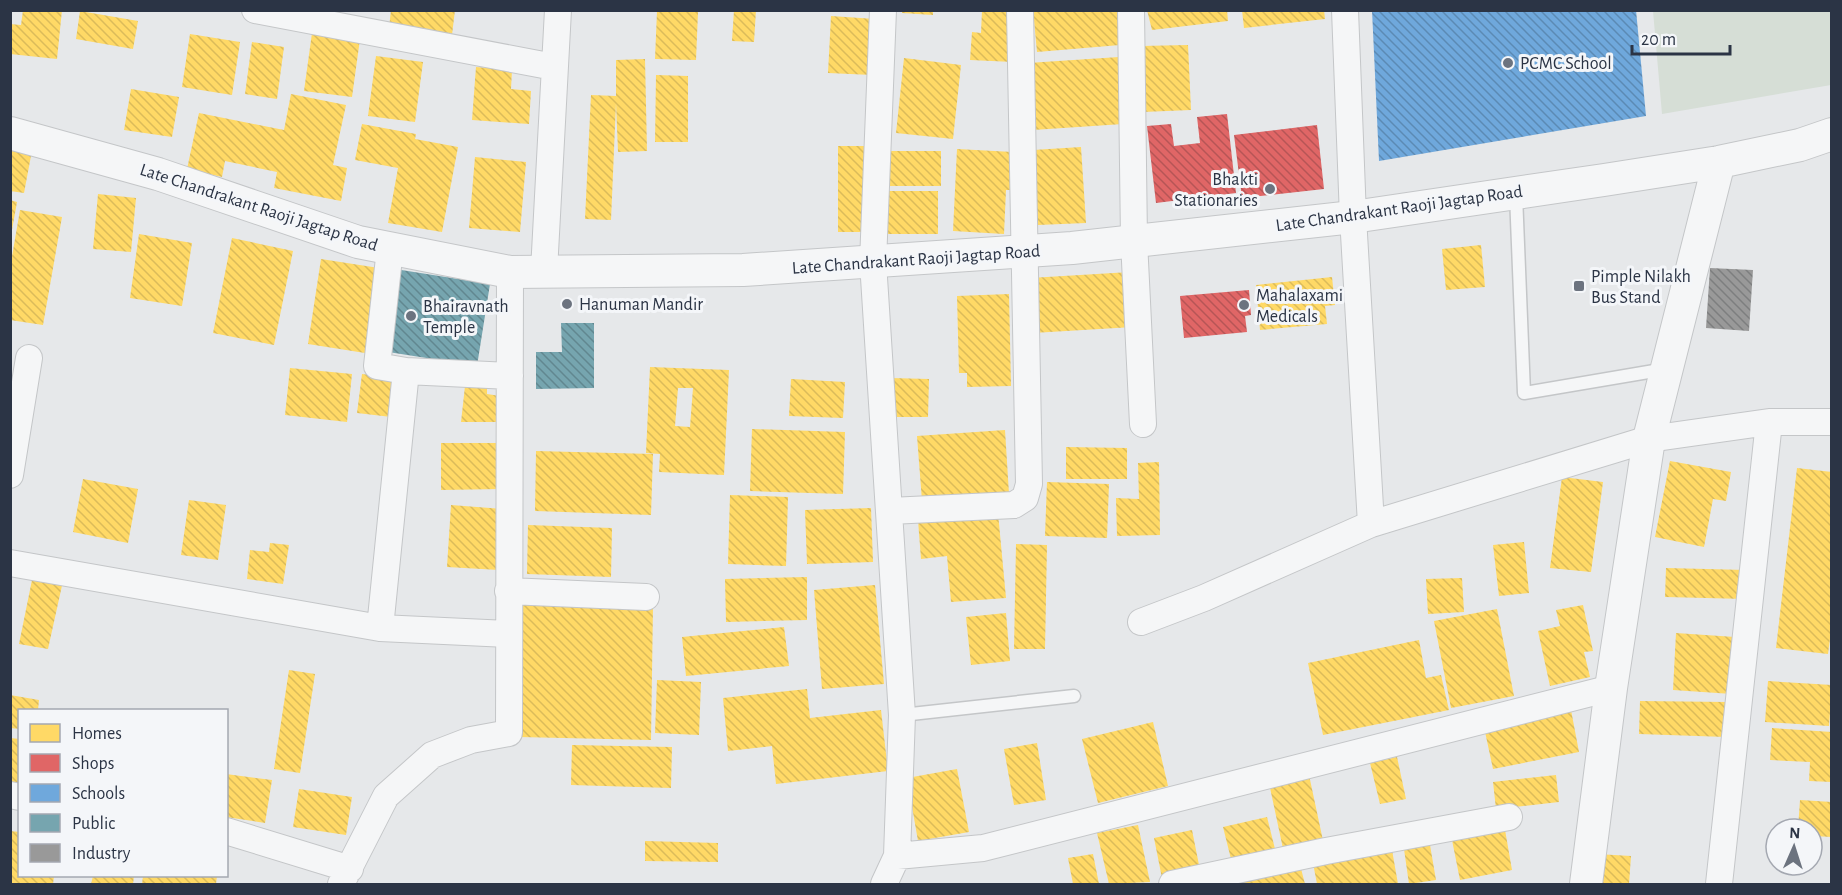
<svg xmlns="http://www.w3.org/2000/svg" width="1842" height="895" font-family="'Alegreya Sans',sans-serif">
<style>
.park{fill:#d6ded6}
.homes{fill:url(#homes-back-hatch);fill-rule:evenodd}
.shops{fill:url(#shops-back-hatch)}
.schools{fill:url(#schools-back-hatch)}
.public{fill:url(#public-back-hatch)}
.industry{fill:url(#industry-back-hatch)}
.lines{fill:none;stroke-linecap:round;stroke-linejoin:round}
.service-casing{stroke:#c4c6c8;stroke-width:15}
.minor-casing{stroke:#c4c6c8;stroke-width:28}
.tertiary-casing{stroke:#c4c6c8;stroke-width:34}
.service{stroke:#f5f6f7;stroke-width:12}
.minor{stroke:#f5f6f7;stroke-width:26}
.tertiary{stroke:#f5f6f7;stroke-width:32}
.poi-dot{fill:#6c737f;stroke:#f4f6f9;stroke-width:2}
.labels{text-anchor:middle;stroke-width:6;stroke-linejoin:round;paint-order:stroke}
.poi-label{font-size:18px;fill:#2b3445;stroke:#f4f6f9;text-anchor:start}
.street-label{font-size:18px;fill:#2b3445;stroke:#f4f6f9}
</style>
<defs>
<pattern id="homes-back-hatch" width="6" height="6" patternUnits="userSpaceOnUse" patternTransform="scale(1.5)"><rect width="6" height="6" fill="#ffd966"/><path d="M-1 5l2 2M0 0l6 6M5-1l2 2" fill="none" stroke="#dbbb5a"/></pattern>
<pattern id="shops-back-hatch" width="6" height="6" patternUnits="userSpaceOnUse" patternTransform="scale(1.5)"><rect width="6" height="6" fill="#e06666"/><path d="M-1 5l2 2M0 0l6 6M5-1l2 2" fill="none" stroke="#b65556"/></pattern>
<pattern id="schools-back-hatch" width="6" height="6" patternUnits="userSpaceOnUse" patternTransform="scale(1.5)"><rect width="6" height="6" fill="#6fa8dc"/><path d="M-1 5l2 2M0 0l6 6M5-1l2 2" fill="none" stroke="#5b8ab4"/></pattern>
<pattern id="public-back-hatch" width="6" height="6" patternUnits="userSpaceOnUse" patternTransform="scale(1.5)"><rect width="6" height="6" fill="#76a5af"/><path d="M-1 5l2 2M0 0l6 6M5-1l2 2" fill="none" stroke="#618790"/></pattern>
<pattern id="industry-back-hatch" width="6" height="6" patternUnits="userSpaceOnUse" patternTransform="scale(1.5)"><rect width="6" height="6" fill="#999"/><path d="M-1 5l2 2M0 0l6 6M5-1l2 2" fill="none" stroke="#7d7e7f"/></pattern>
</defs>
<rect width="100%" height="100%" fill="#e6e8ea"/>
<!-- park -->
<path class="park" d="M1653 11H1831V85L1662 114Z"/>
<!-- homes -->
<path class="homes" d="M23 10H62L57 59 10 54V24L21 25Z
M391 10H455L452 35 389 28Z
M734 10H756L754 42 732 41Z
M902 10H933V15L902 13Z
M982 10H1016L1013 62 970 60 972 32 981 33Z
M1033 10H1117L1120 45 1037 52Z
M1147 10H1227L1228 21 1152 30Z
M1242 10H1324L1325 19 1244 28Z
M80 11 138 21 133 49 76 39Z
M657 11 698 12 696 60 655 59Z
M831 16 875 19 872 75 828 73Z
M312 33 360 39 352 97 304 91Z
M190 34 240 42 232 95 182 87Z
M252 42 284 47 277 99 245 94Z
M1188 45 1191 110 1143 112 1141 46Z
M376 56 423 62 415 122 368 116Z
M1119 57 1123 124 1033 130 1028 63Z
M904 58 961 65 953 139 896 133Z
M645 59 647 151 618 152 616 103 611 220 585 219 591 95 616 96V60Z
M476 67 512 70 511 89 531 91 529 124 472 120Z
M656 75 688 76V142H655Z
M131 89 179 97 172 137 124 130Z
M291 94 346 105 333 165 347 168 341 201 274 188 277 172 225 161 222 177 187 169 199 113 284 130Z
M362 124 416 134 415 139 458 147 442 232 388 223 398 168 355 160Z
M10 136 34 140 24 193 10 191Z
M838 146H867V232H838Z
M1081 147 1086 223 1038 225 1033 150Z
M957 149 1013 152 1011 190H1006L1004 234 953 231Z
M884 151H941V186H884Z
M475 157 526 162 520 232 469 228Z
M886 191H938V234H885Z
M98 194 136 198 131 252 93 249Z
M10 200 17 202 12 230H10Z
M20 210 62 217 43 325 10 320V268Z
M139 234 192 243 182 306 130 298Z
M232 238 293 251 274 345 213 333Z
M1481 245 1485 287 1446 290 1442 249Z
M321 259 379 268 365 353 308 344Z
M1130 272 1133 327 1033 333 1030 278Z
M1332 277 1335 305 1325 306 1327 324 1260 330 1256 285Z
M1009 294 1011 386 967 387V373H959L957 296Z
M650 367 729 370 724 475 659 472 660 454 646 453ZM678 388H693L690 427 675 426Z
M290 368 352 374 347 422 285 415Z
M362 374 405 379 400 418 357 413Z
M891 378 929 379 928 417H890Z
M791 379 845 382 843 418 789 416Z
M465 386 487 387V394L500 396 499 422H461Z
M752 429 845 432 843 494 750 491Z
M1005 430 1009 494 922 501 917 436Z
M441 443H502V489L441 490Z
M1066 447 1127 448V479H1066Z
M536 451 653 454 651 515 535 511Z
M1670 461 1731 472 1726 501 1713 499 1704 547 1655 537Z
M1159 462 1160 535 1117 536 1116 498 1139 499 1138 463Z
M1797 468 1832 472V624L1828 654 1776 648Z
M1562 477 1603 482 1591 572 1550 568Z
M83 479 138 489 128 543 73 532Z
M1047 482 1109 484 1107 538 1045 536Z
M730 495 788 497 786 566 728 564Z
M189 500 226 505 218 560 181 555Z
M451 505 503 509 499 570 447 567Z
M871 508 873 562 807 564 805 510Z
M998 513 1006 598 951 602 947 556 921 559 918 520Z
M528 525 612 528 611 577 527 574Z
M1524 542 1529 593 1499 596 1493 545Z
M270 543 289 545 283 584 247 579 250 550 269 552Z
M1016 544 1047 545 1045 649H1014Z
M1666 568 1747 570 1746 599 1665 597Z
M33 575 63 581 48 649 19 644Z
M807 577V620L726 622 725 579Z
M1462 578 1464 612 1428 614 1426 579Z
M875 585 884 684 822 689 814 590Z
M522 604 653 607 651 740 519 737Z
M1583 605 1593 651 1584 652 1590 677 1550 686 1538 631 1560 626 1556 610Z
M1497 609 1514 696 1451 708 1434 621Z
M1006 613 1010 661 971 665 966 617Z
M784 627 789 666 686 676 682 637Z
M1676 633 1735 637 1732 694 1673 690Z
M1419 640 1426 678 1441 675 1449 710 1323 735 1308 663Z
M289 670 315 674 300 773 274 769Z
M657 680 701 682 699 735 655 733Z
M1768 681 1832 685 1829 726 1765 722Z
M807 689 810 718 881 710 888 771 776 784 772 746 728 751 723 698Z
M10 695 39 700 38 710H20V729L10 728Z
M1640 701 1727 702 1726 737 1639 734Z
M1571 710 1579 752 1493 769 1484 727Z
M1153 722 1168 786 1098 803 1082 739Z
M1772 728 1832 732V782L1809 781 1810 762 1770 760Z
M10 738 20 739V783L10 782Z
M1037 743 1046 800 1014 805 1004 749Z
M572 745 672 747 671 788 571 785Z
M1397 757 1406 799 1380 804 1370 763Z
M957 769 969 832 918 841 907 778Z
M226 774 272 780 265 823 226 817Z
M1309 775 1325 850 1285 858 1269 783Z
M1556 775 1559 802 1496 809 1493 782Z
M299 789 352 797 346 835 293 827Z
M1800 800 1832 802V837L1812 836V829H1798Z
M1267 817 1276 853 1232 863 1223 827Z
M1504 824 1512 870 1460 880 1451 835Z
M1138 825 1150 882 1109 884 1097 833Z
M1192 830 1200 870 1162 878 1154 838Z
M10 831 20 832V876H54L53 884H10Z
M645 841 718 843V862L645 861Z
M1430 845 1436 880 1409 884 1404 849Z
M1392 850 1398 884H1317L1313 863Z
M1093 854 1099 884H1073L1068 858Z
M1597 854 1631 856 1629 884H1595Z
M1299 861 1305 884H1205Z
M93 876H134L133 884H91Z
M143 876H217L216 884H142Z"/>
<!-- shops -->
<path class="shops" d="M1227 114 1236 193 1156 203 1147 126 1171 124 1174 146 1200 143 1197 117Z
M1317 125 1324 189 1242 198 1234 135Z
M1249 290 1251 315 1245 316 1247 332 1184 338 1180 296Z"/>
<!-- schools -->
<path class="schools" d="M1372 10H1636L1646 116 1379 161Z"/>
<!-- public -->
<path class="public" d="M395 269 490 284 477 366 382 351Z
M561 323H594V388L536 389V352H562Z"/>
<!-- industry -->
<path class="industry" d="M1710 268 1753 270 1749 331 1706 328Z"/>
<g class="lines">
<defs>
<path id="service" d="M1516 195 1524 393 1666 369
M902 715 1074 696"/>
<path id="minor" d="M255 10 554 67
M883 10 873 262 902 715 897 856 884 884
M1131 10 1134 241 1143 424
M1345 10 1353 217 1371 524
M390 249 377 366 406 371
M544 271 558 10
M10 475 29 358
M890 511 1014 505 1025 498 1029 484 1020 10
M10 563 380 628 508 634
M508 591 646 597
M1141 622 1204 598 1371 524 1649 439 1769 422H1832
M380 628 406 371 510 376
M10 795 20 797
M226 831 350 869
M897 856 983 848 1611 688
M341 884 386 796 432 755 471 740 509 733 510 272
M1172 884 1326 851 1509 817
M1719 884 1769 422"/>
<path id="tertiary" d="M10 133 158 174 358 242 510 272 743 270 1072 248 1353 217 1604 180 1719 162 1800 145 1832 134
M1586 884 1611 688 1649 439 1719 162"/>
</defs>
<!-- service casing -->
<use href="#service" class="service-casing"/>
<!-- minor casing -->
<use href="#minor" class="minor-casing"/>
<!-- tertiary casing -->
<use href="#tertiary" class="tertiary-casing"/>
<!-- service -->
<use href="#service" class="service"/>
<!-- minor -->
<use href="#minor" class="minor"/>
<!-- tertiary -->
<use href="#tertiary" class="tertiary"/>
</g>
<!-- markers -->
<g class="poi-dot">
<circle cx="1508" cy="63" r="6"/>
<circle cx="1270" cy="189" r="6"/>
<rect x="1573" y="280" width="12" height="12" rx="3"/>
<circle cx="567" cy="304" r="6"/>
<circle cx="1244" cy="305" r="6"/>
<circle cx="411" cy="316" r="6"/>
</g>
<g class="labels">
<!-- poi labels -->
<g class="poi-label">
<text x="1520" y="69">PCMC School</text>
<text x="1258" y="185" text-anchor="end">Bhakti<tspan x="1258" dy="21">Stationaries</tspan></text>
<text x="1591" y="282">Pimple Nilakh<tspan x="1591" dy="21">Bus Stand</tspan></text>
<text x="1256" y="301">Mahalaxami<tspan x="1256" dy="21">Medicals</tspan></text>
<text x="579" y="310">Hanuman Mandir</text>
<text x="423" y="312">Bhairavnath<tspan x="423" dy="21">Temple</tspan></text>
</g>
<!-- street labels -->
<g class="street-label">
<text transform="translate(259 207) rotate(18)" y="6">Late Chandrakant Raoji Jagtap Road</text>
<text transform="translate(1399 208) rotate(-8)" y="6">Late Chandrakant Raoji Jagtap Road</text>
<text transform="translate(916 259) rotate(-4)" y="6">Late Chandrakant Raoji Jagtap Road</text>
</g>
</g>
<!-- border -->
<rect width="1842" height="895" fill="none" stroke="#2b3445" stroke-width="24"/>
<!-- legend -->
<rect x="18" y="709" width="210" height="168" fill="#f4f6f9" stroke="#a4a8b1" stroke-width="1.5"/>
<rect x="30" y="724" width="30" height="18" fill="#ffd966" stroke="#a4a8b1" stroke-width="1.5"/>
<text x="72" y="739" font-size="18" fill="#2b3445">Homes</text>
<rect x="30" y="754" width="30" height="18" fill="#e06666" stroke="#a4a8b1" stroke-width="1.5"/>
<text x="72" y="769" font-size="18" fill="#2b3445">Shops</text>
<rect x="30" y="784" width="30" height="18" fill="#6fa8dc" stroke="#a4a8b1" stroke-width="1.5"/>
<text x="72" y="799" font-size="18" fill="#2b3445">Schools</text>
<rect x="30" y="814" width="30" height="18" fill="#76a5af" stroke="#a4a8b1" stroke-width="1.5"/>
<text x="72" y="829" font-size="18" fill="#2b3445">Public</text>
<rect x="30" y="844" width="30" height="18" fill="#999999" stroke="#a4a8b1" stroke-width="1.5"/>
<text x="72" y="859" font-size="18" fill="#2b3445">Industry</text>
<!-- north arrow -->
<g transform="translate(1794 847) rotate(3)"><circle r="28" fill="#f4f6f9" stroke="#a4a8b1" stroke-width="1.5"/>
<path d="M0-4.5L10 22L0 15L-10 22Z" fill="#6c737f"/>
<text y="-9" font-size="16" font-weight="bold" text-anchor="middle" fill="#2b3445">N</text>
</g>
<!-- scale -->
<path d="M1632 45v9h98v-9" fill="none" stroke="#2b3445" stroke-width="3"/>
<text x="1641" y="45" font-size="18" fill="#2b3445" stroke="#f4f6f9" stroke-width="4.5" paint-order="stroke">20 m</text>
</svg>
